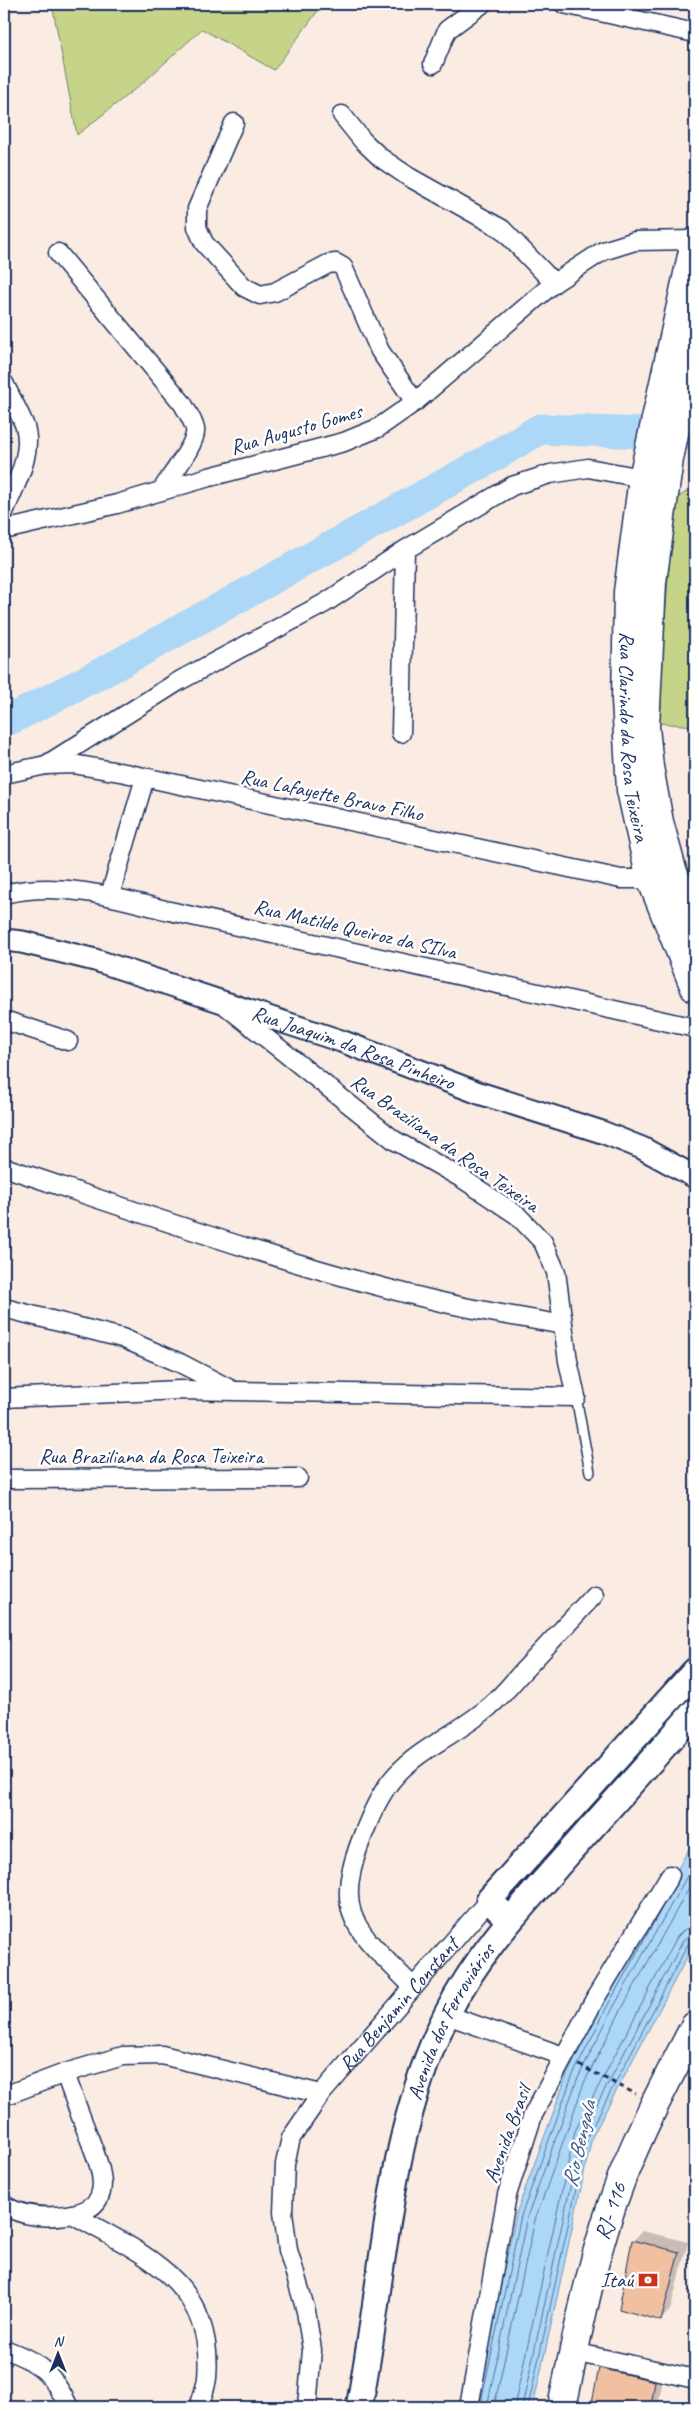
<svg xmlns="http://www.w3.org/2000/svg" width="699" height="2411" font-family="Caveat,sans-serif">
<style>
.green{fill:#c5d488;stroke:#708273}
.water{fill:#acd7f7;stroke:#7294ba}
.shadow{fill:#0003}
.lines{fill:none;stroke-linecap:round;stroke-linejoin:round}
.shore{stroke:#55729b;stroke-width:1}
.river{stroke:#acd7f7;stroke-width:31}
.building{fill:#f0c0a0;stroke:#1b2f5e}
.service-casing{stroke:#1b2f5e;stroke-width:12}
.minor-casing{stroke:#1b2f5e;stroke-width:21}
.tertiary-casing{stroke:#1b2f5e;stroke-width:25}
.secondary-casing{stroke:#1b2f5e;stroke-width:29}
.primary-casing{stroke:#1b2f5e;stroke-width:31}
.path{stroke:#1b2f5e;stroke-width:3;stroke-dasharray:5 4;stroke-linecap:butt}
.service{stroke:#fff;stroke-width:9}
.minor{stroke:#fff;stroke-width:18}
.tertiary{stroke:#fff;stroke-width:21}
.secondary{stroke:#fff;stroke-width:25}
.primary{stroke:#fff;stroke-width:28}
.labels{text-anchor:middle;stroke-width:5;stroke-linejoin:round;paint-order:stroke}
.street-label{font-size:21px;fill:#1b2f5e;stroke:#fff}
.poi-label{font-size:21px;fill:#1b2f5e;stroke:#fff;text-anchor:end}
.water-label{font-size:22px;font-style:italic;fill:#3f5984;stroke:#fff}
</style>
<rect width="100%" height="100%" fill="#faece2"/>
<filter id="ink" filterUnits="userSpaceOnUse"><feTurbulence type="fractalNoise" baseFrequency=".02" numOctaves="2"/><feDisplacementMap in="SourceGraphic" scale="10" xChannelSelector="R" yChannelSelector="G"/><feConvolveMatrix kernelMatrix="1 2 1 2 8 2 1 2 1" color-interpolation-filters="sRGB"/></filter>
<g filter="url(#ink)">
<!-- green -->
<path class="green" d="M52 4H323L274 70 202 29 145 81 77 135Z
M695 486V726L657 723 674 500Z"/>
<!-- water -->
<path class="water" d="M695 1838V1942L592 2137 533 2407H475L516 2214 567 2075 603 2003Z"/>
<!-- shadow -->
<path class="shadow" d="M642 2231 688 2242 670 2310 661 2320 633 2241Z
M610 2359 664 2372 658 2407H592L600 2369Z"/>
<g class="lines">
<!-- shore -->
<path class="shore" d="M480 2407 521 2216 572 2077 608 2005 669 1895
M487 2407 527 2217 577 2080 613 2008 695 1862
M494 2407 535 2220 584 2083 620 2012 695 1877
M514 2407 575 2131 677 1937 685 1929 695 1927
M522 2407 582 2133 683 1941 689 1936 695 1935
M528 2407 588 2135 688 1944 695 1941"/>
<!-- river -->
<path class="river" d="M4 720 11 719 109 669 486 461 540 429 695 435"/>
</g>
<!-- building -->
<path class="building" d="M632 2240 679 2252 661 2321 619 2309Z
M599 2368 655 2381 651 2407H591Z"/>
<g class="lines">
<defs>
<path id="service" d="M576 1397 590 1472"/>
<g id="minor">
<path d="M564 4 695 33"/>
<path d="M433 64 447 30 482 4"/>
<path d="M342 115 363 141 381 158 409 177 502 229 554 283"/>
<path d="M234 123 197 209V227L204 243 244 287 260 295 275 292 328 264 336 263 343 267 380 351 415 402"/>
<path d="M58 253 183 404C187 412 193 420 195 429 198 442 169 478 161 491"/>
<path d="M4 383C10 396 18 410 24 424 35 452 14 487 4 512"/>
<path d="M4 530 117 504 209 477 344 442 378 428 415 402 554 283 603 251 635 241 695 240"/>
<path d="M401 733 405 550"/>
<path d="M46 765 179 681 325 603 405 550 512 486 550 474 588 468 653 480"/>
<path d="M4 774 46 765 73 764 125 773 621 879H638L660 873"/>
<path d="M4 894C58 881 113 896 165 910L695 1028"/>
<path d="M110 895 145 778"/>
<path d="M4 1020 68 1041"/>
<path d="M4 1167C147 1215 290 1266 437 1301 478 1311 521 1317 563 1325"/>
<path d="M4 1308 122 1338 180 1363 230 1389"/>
<path d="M4 1398 180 1390 576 1397 568 1361 556 1272 543 1242 517 1215 463 1179 394 1140 226 1006"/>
<path d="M4 1479 298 1478"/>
<path d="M413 1987C358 1930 330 1918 363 1835 371 1815 381 1791 396 1775 423 1746 461 1732 490 1706 503 1695 513 1682 524 1670 548 1645 571 1620 594 1595"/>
<path d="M447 2015 563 2056"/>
<path d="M4 2096 65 2073 123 2056 162 2055 321 2094"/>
<path d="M4 2205C23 2217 44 2218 67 2215 120 2208 100 2167 88 2135 80 2114 72 2094 65 2073"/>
<path d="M72 2214C142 2254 215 2281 207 2378 206 2387 202 2398 199 2407"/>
<path d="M4 2349C42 2363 51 2372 69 2407"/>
<path d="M574 2352 695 2379"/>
<path id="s1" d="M307 2407 312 2350 306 2311 288 2250 283 2212 285 2164 291 2138 321 2094 489 1900"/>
<path d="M469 2407 507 2195 533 2115 596 1997 670 1875"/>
</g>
<g id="tertiary">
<path id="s2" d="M4 940 22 942 95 960 341 1041 479 1093 602 1132 642 1148 695 1177"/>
</g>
<g id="secondary">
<path d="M509 1920 489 1900 695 1671"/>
<path id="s3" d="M359 2407C385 2276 386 2135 447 2014 477 1954 523 1905 567 1855 610 1807 653 1759 695 1711"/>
</g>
<g id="primary">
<path id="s4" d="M695 242 643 478 628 592 626 700 631 790 650 876 695 988"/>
<path d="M695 330 669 459 652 582 645 727 649 767 659 822 672 870 695 924"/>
<path id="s5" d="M562 2407C578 2331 593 2252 621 2180 642 2126 669 2076 695 2026"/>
</g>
</defs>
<!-- service casing -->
<use href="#service" class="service-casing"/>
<!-- minor casing -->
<use href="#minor" class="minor-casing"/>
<!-- tertiary casing -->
<use href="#tertiary" class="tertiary-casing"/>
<!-- secondary casing -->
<use href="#secondary" class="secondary-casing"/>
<!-- primary casing -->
<use href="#primary" class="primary-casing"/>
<!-- path -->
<path class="path" d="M579 2065 636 2094"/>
<!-- service -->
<use href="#service" class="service"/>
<!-- minor -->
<use href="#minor" class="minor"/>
<!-- tertiary -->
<use href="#tertiary" class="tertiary"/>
<!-- secondary -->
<use href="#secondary" class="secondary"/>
<!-- primary -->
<use href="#primary" class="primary"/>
</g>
</g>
<!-- icons -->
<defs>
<symbol id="bank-bare" viewBox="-9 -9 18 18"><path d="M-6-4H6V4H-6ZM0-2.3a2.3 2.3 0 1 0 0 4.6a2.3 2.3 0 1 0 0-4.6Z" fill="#c8321e" stroke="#fff" stroke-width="2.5" paint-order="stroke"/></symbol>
</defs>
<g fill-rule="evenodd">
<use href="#bank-bare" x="634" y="2266" width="28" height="28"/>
</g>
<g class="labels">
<!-- street labels -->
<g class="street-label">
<text transform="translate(296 429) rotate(-16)" y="7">Rua Augusto Gomes</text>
<text dy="7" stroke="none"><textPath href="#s4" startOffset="502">Rua Clarindo da Rosa Teixeira</textPath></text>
<text transform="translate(332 795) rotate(12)" y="7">Rua Lafayette Bravo Filho</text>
<text transform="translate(355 929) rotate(13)" y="7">Rua Matilde Queiroz da SIlva</text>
<text dy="7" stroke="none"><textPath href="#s2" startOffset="366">Rua Joaquim da Rosa Pinheiro</textPath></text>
<text transform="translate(445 1143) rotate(35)" y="7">Rua Braziliana da Rosa Teixeira</text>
<text x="151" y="1463">Rua Braziliana da Rosa Teixeira</text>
<text dy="7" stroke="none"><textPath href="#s1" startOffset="445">Rua Benjamin Constant</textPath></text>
<text dy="7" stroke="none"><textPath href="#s3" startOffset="399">Avenida dos Ferroviários</textPath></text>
<text transform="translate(507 2134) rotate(-70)" y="7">Avenida Brasil</text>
<text dy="7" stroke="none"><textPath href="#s5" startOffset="202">RJ- 116</textPath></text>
</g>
<!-- poi labels -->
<g class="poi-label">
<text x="633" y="2287">Itaú</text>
</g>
<!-- water labels -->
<g class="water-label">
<text transform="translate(578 2144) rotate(-77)" y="8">Rio Bengala</text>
</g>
</g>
<!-- margin -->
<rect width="699" height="2411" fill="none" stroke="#fff" stroke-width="20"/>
<rect x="10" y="10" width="679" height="2391" fill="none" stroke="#1b2f5e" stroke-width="2" filter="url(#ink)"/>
<!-- north arrow -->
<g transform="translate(58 2354)" stroke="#ffffff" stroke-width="4" paint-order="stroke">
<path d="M0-4L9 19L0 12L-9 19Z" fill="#1b2f5e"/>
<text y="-8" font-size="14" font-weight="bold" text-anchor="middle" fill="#1b2f5e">N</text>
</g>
</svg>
